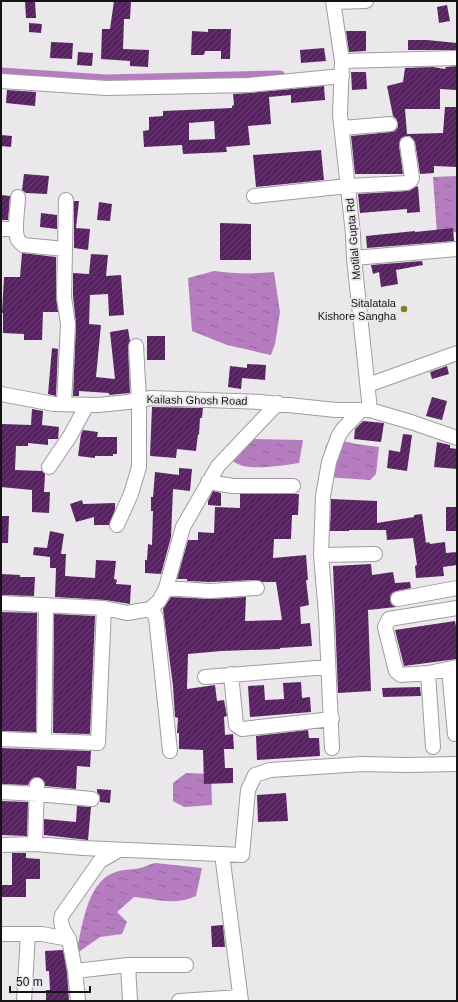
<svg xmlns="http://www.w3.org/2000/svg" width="458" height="1002" font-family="Helvetica,sans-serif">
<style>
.water{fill:url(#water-ripples)}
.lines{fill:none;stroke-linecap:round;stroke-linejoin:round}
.canal{stroke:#b57dc0;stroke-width:11}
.building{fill:url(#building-hatch);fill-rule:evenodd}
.minor-casing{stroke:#9f9ca0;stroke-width:16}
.minor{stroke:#fff;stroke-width:14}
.poi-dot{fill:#7c7f28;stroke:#ebe8ec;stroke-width:1.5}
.labels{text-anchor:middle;stroke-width:4;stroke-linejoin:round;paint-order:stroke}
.street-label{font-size:11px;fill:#151415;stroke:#ebe8ec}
.poi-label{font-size:11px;fill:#151415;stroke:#ebe8ec;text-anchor:end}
</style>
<defs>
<pattern id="water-ripples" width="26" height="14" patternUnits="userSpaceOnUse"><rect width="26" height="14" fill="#b57dc0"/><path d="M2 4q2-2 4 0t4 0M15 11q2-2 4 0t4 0" fill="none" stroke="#92659b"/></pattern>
<pattern id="building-hatch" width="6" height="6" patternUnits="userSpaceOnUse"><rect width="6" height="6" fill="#562360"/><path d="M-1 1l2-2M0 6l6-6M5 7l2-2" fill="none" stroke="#6a4172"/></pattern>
</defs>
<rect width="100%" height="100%" fill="#ebe8ec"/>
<!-- water -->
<path class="water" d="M457 176V232L437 234 433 177Z
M214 271C236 274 253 274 274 272L280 312 275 344 271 355 227 345 192 331 188 278Z
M254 439 303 440 299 463C286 465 249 471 238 464 235 463 232 460 230 458L236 444Z
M339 440 356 444 379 447 376 474 370 480 326 477 322 464 326 445Z
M186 773 211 774 212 805 184 807 173 801V783Z
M155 863 202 868 196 896C175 906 156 899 134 897L117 912 127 922 122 934 100 937 76 954C82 929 86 884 113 873 122 869 131 870 140 868 145 867 150 864 155 863Z"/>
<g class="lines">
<!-- canal -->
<path class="canal" d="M1 73 106 80 280 76"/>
</g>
<!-- building -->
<path class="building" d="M25 1H35L36 18H26Z
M114 1H131L130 19H124L123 49 149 50 148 67 130 66V61L101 59 102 29H110Z
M447 5 450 21 439 23 437 7Z
M29 23 42 24 41 33 29 32Z
M208 29H231L230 59H221V51H205L204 55H191L192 31 208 32Z
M346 31H366V51L349 52Z
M408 40H427L457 43V50H408Z
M51 42 73 43 72 59 50 58Z
M324 48 326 61 301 63 300 50Z
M78 52 93 53 92 66 77 65Z
M457 66V90L440 89V109H405L407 134 443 133 445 107H457V167L434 166V173L420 174 415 142 410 136H406L401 138 399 145 403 174H355L351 136 391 132 395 131 398 127 397 120 393 116 387 86 403 82 405 68 433 67 445 69 446 67Z
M351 72H366L367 89 352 90Z
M324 86 325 100 291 103V95L269 97 271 124 248 126 250 145 226 147 227 152 183 154 182 145 144 147 143 131 149 130V117L163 116V111L232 108V106L234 105 233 94 250 93ZM214 121 215 139 189 140V123Z
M7 90 36 92 35 106 6 103Z
M1 135 12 136 11 147 1 146Z
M321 150 324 180 256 187 253 155Z
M24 174 49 176 47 194 26 193 22 190Z
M418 186 420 212 407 213V209L360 213 358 194 407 191Z
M1 195 10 196 8 220H1Z
M74 201H79L76 228 90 229 88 250 74 248Z
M99 202 112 204 110 221 97 220Z
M41 213 57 215V229L40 227Z
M220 223 251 224V260H220Z
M453 228 454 241 367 248 366 236 415 231V232Z
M22 253 56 257V297L58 312H43L42 340H24V334L3 333V313H2L4 277H20Z
M91 254 108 255 106 276 121 275 124 315 109 316 108 294 90 295 89 324 101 325 96 377 115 379 110 332 128 329 130 341 128 346 130 393 109 395V393L79 391V396H73L76 324 73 296V273L89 274Z
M422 261 423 265 396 270 398 284 381 287 379 272 373 274 371 265Z
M147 336H165V360H147Z
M52 348 58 349 56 396 48 394Z
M247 364 266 365 265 380 242 378 241 389 228 387 230 366 247 368Z
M447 366 449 374 432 379 430 372Z
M432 397 447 401 442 420 426 416Z
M152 407 203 408 202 418H200L199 435 198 434 196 451 177 449 176 458 150 456Z
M32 409 43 411 42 425 59 427 58 439H48V445L28 443V446H16L15 470 42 471 45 474 44 492H50L49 513 32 512V490L1 487 2 424 31 425Z
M363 421 384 423 381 442 354 439 355 429Z
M83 430 98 432 97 437H117V454H113V456H95V458L78 456 81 434Z
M403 434 412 435 407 471 387 468 389 450 400 452Z
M437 442 450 445V448L457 449V469L434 467Z
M179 468 192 469 190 491 173 489 171 537 161 574 145 573V560H147L148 544 152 545 153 511H151V497H153L155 472 179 475Z
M213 491 221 493V506L208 505V501Z
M240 494H299L298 515H292L291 539H274L273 558 306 555 308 580H306L309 605 300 607 301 624 310 623 312 646 280 648V649L221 651 188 654 187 689 215 685 217 701 224 700 227 716 224 717 225 735 233 734 234 749H224L225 768H233V783L204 784 203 750 179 749V733H177L178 718 175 717 173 686 163 609 171 597 210 599 246 597 245 621 282 620 276 582H262L256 580 210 582 187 581V579H177L188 540H198V532L214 533 215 507 240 508Z
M331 499 377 501V523L414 517V515L422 514 426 543 429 542 430 544 445 542 446 553 457 552V565L443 567 444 576 416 578 415 566 417 565 413 538 387 540 386 530H349V531H330Z
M82 500 83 504 115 503V510L109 525H94V517L76 522 70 504Z
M446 507H457V531H446Z
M1 516H9L8 543H1Z
M50 531 64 534 61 554H66L65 576 95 578 96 560 116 561 114 579 117 580 116 584 131 585 130 604 105 600 55 597 56 568H50V557L33 555 34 547 47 548Z
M371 564 372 575 393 572 395 583 410 582 411 588 396 591 392 593 390 597V601L392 605 396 607 368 610 371 691 338 693 333 566Z
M1 574 20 575V577H35L34 596 1 595Z
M1 612 37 613 36 732 1 731Z
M54 614 95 616 90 734 53 733Z
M455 621 457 632V659L404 666 395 630Z
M301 682 302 698 310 697 311 712 250 717 248 686 264 685 265 700 284 699 283 683Z
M420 687 421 696 383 697 382 688Z
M308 730 309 738H319L320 756 257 760 256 736Z
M1 748 91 751 90 767 77 766 76 789 45 786 44 781 38 777 33 778 30 781 28 785 1 784Z
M97 789 111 790 110 803 100 802V796L97 792Z
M286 793 288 821 258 822 257 795Z
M1 801 28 802 27 836 1 835Z
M77 806 91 807 88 840 44 835V819L76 822Z
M12 853H26V858L40 859V879H26V897H1V885H12Z
M223 925 225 947H212L211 926Z
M63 950 67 972 69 1001H46V990H50L49 971H46L45 951Z"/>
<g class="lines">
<defs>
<path id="minor" d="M333 1 342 61 340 115 353 234 354 258 370 410 411 422 457 438
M334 2 366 1
M342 61 457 58
M1 81 107 88 249 85 342 76
M342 128 390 124
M254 196 348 186 407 183 410 181 412 178 407 144
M18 197C18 207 14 228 17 237 17 240 21 243 23 245L65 249
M1 229H16
M354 258 457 249
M368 385 457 353
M1 394 54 404 98 405 128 402 151 398 260 402 336 410H370
M64 404 68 324 64 297 66 200
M49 467 70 436 87 405
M208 482 233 486H293
M117 525 131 494 139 467V400L136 346
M321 555 375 554
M166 588 210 591 257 588
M398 599 457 588
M1 603 104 608 127 613 150 609 159 601 166 588 183 527 218 466 278 403
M457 608 389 619 385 627 396 671 401 675 428 673 457 667
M150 609 156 617 170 751
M449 669 455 734
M428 673 433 747
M231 674 236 725 242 729 332 719
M205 677 328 667
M1 739 98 743 104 608
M44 741 46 605
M332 748 326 614 321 555 323 496 329 462 338 437 343 429 361 410
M1 792 37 794 92 799
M35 844 37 785
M1 845 35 844 83 848 242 855 248 790 255 775 270 770 362 764 405 765 457 764
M222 854 241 1001
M1 934H42L69 939 75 971 78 1001
M69 939C64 931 59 924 62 915L100 861 119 850
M128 965 130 1001
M75 971 128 965H186
M24 1001 28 934
M179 1001 240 997"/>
</defs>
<!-- minor casing -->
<use href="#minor" class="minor-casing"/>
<!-- minor -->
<use href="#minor" class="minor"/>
</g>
<!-- markers -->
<circle class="poi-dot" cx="404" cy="309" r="4"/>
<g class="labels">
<!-- street labels -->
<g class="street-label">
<text transform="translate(353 239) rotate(-95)" y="4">Motilal Gupta Rd</text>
<text transform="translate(197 400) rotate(1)" y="4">Kailash Ghosh Road</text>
</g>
<!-- poi labels -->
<g class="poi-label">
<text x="396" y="307">Sitalatala<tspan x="396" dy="13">Kishore Sangha</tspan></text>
</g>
</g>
<!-- border -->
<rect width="458" height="1002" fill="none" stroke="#151415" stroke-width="4"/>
<!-- scale -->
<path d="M10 986v6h80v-6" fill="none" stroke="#151415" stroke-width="2"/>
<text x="16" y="986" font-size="12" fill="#151415" stroke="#ebe8ec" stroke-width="3" paint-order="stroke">50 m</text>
</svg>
